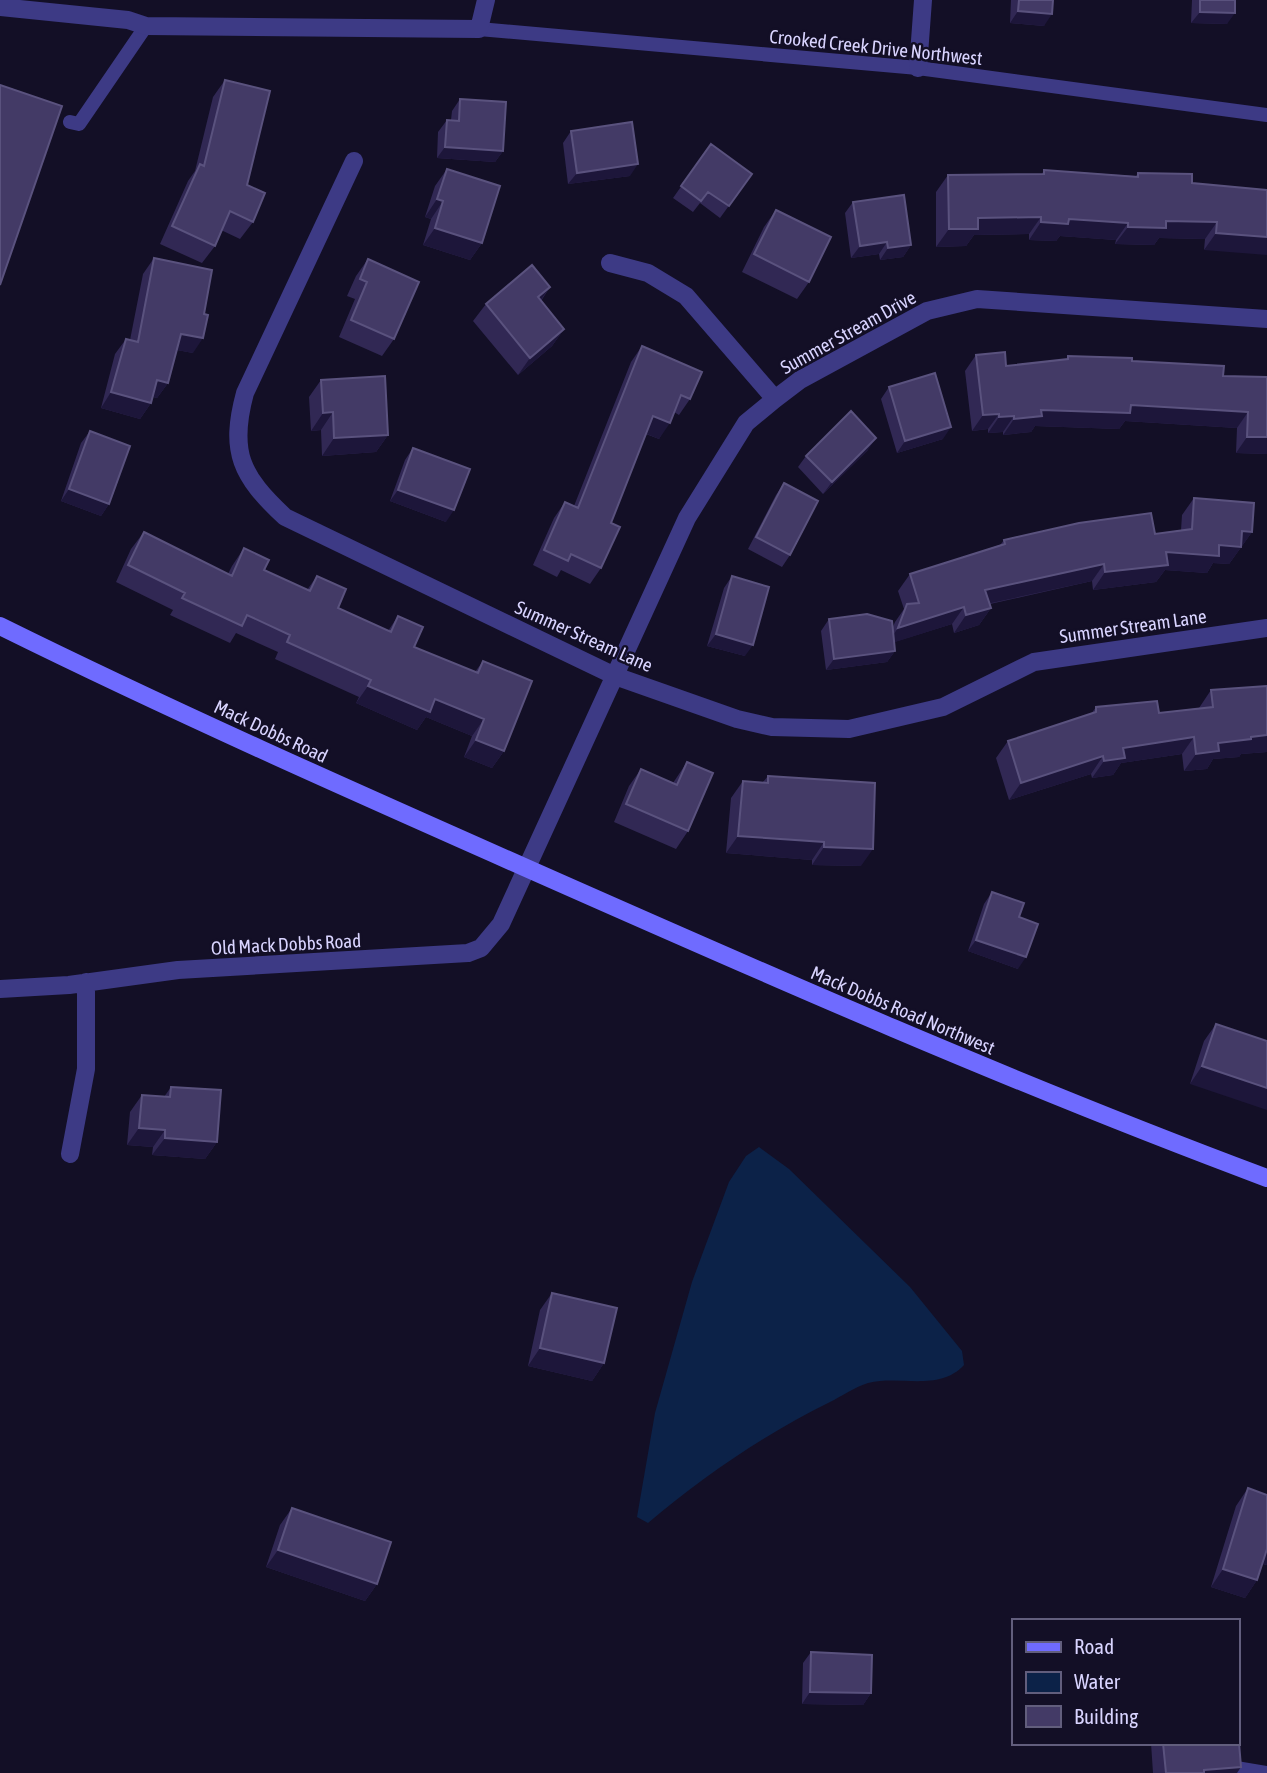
<svg xmlns="http://www.w3.org/2000/svg" width="1267" height="1773" font-family="'Asap Condensed',sans-serif">
<style>
.water{fill:#0c2248}
.lines{fill:none;stroke-linecap:round;stroke-linejoin:round}
.lane{stroke:#3d3a85;stroke-width:14}
.street{stroke:#3d3a85;stroke-width:18}
.secondary{stroke:#6f6bff;stroke-width:18}
.wall{fill:#312854}
.shaded-wall{fill:#1d163a}
.building{fill:#433a66;stroke:#5a527e;stroke-width:2}
.labels{text-anchor:middle;stroke-width:5;stroke-linejoin:round;paint-order:stroke}
.street-label{font-size:19px;fill:#d9d4ff;stroke:#130f26}
</style>
<rect width="100%" height="100%" fill="#130f26"/>
<!-- water -->
<path class="water" d="M759 1147 789 1169 910 1287 962 1351 964 1365C939 1392 901 1375 868 1383 855 1387 842 1396 830 1402 765 1434 704 1476 648 1523L637 1517 655 1413 692 1282 729 1182 746 1156Z"/>
<g class="lines">
<!-- lane -->
<path class="lane" d="M479 29 918 68 1267 115
M70 122 79 124 146 26
M1236 1768 1267 1773"/>
<!-- street -->
<path class="street" d="M0 7 128 20 146 26 479 29 486 0
M918 68 923 0
M354 161 245 393C229 452 241 476 285 517L615 676 737 719 772 727 849 729 943 707 1034 662 1267 628
M610 263 648 273 686 296 775 399
M0 989 69 985 178 970 468 953 481 948 501 924 687 518 746 423 775 399 800 380 927 311 977 299 1267 319
M70 1154 86 1069V982"/>
<!-- secondary -->
<path class="secondary" d="M0 626C172 711 348 789 524 867 770 976 1015 1084 1267 1178"/>
</g>
<!-- wall -->
<path class="wall" d="M1011 0H1053L1044 26 1010 23Z
M1192 0H1235L1227 24 1191 23Z
M225 80 253 222 240 239 221 230 215 246 202 263 160 244 188 181 195 171 213 97Z
M460 99 503 151 495 162 437 158 438 132 447 120H451L452 111Z
M571 131 630 176 568 184 563 143Z
M711 144 752 174 720 218 700 203 693 212 673 198Z
M447 169 482 243 470 260 423 245 431 219 425 217 435 186Z
M1044 170 1136 176 1138 173 1192 183 1267 190 1204 250 1205 239 1159 238 1154 245 1115 244 1116 240 1060 236 1056 241 1029 240V234L974 235 966 246 936 247V192L948 175 1042 174Z
M853 202 911 245 903 257 880 260 879 254 851 258 845 213Z
M776 210 809 282 797 299 742 272 764 227Z
M154 258 193 353 177 350 168 383 157 398 153 397 151 403 140 419 101 408 115 354 126 339 130 340 143 274Z
M368 259 394 339 382 356 339 337 355 299 347 296 356 276Z
M550 287 541 301 564 329 552 346 518 375 473 321 486 304Z
M642 346 690 399 679 415 674 412 659 439 646 434 611 523 601 568 590 584 561 570 557 577 533 565 554 518 565 502 574 506 631 362Z
M976 355 1006 366 1066 359 1068 356 1132 361 1223 376 1267 377V454L1236 453 1237 428 1125 421 1119 429 1035 426 1031 432 1003 435V432L988 433V429L972 431 965 371Z
M321 380 388 435 376 452 322 456 321 430 311 431 309 397Z
M889 387 943 439 897 453 881 399Z
M90 431 109 504 101 516 61 501 81 443Z
M413 448 446 522 390 501 405 460Z
M868 450 823 494 798 467 806 456Z
M784 483 790 555 782 567 748 549 776 495Z
M1194 498 1252 532 1229 564 1213 563 1207 573 1165 570 1156 582 1093 590 1092 581 990 604 991 608 979 625 954 633 952 624 894 642 895 651 887 662 826 670 821 631 829 619 892 629 895 622 904 609 898 591 910 574 1000 545 1004 540 1155 534 1181 530 1182 515Z
M144 532 228 574 232 566 244 548 264 570 307 590 317 576 338 608 388 631 398 616 414 647 475 672 483 661 504 751 492 768 464 757 472 736 426 717 417 730 356 703 359 697 275 659 278 652 236 633 230 643 170 615 173 610 116 582 131 549Z
M732 576 745 656 707 646 724 588Z
M1267 686V752L1241 754 1239 757 1213 759 1207 769 1184 771 1182 754 1121 763 1113 775 1092 778 1091 774 1009 800 996 758 1008 741 1091 714 1096 707 1159 713 1199 708 1211 690Z
M687 762 688 831 676 849 614 822 629 786 641 769 673 783Z
M768 776 861 866 812 865V860L726 853 731 798 743 781 763 782Z
M992 892 1019 917 1018 969 968 951 984 904Z
M1216 1024 1267 1041 1190 1084 1204 1041Z
M171 1087 217 1142 205 1159 152 1155 153 1147 127 1145 130 1112 142 1095 164 1097Z
M552 1293 604 1363 592 1381 528 1366 540 1310Z
M1248 1488 1267 1495V1565L1262 1564 1257 1580 1245 1598 1211 1587 1236 1506Z
M292 1508 377 1584 365 1601 266 1567 280 1525Z
M811 1652 871 1693 863 1705 802 1704 803 1663Z
M1151 1743H1237V1773H1153Z"/>
<!-- shaded-wall -->
<path class="shaded-wall" d="M1018 11 1052 14 1044 26 1010 23Z
M1200 12 1235 13 1227 24 1191 23Z
M445 147 503 151 495 162 437 158Z
M638 164 630 176 568 184 577 173Z
M437 199 443 201 431 219 425 217Z
M1041 217 1029 234 974 235 966 246 936 247 949 229 978 218Z
M1069 219 1128 223 1116 240 1060 236 1056 241 1029 240 1041 222Z
M1166 221 1217 222 1205 239 1159 238 1154 245 1115 244 1128 227Z
M435 228 482 243 470 260 423 245Z
M1216 233 1267 237V255L1204 250Z
M887 242 879 254 851 258 860 246Z
M911 245 903 257 880 260 888 248Z
M550 287 538 304V297Z
M564 329 552 346 518 375 530 358Z
M181 334 203 338 193 353 171 349Z
M157 380 168 383 157 398 146 395Z
M111 392 151 403 140 419 101 408Z
M1131 405 1248 412 1237 428 1125 421 1119 429 1035 426 1031 432 1003 435 1014 419 1041 410Z
M333 412 321 430 311 431 323 413Z
M999 414 988 429 972 431 983 415Z
M653 416 670 423 659 439 642 432Z
M1014 416 1003 432 988 433 999 417Z
M951 427 943 439 897 453 905 441Z
M388 435 376 452 322 456 334 438Z
M1247 437H1267V454L1236 453Z
M876 438 868 450 823 494 832 482Z
M69 489 109 504 101 516 61 501Z
M398 490 454 510 446 522 390 501Z
M1242 531 1252 532 1229 564 1213 563 1207 573 1165 570 1156 582 1093 590 1105 572 1166 552 1219 545Z
M1104 564 1092 581 973 607 985 590Z
M964 607 952 624 886 645 898 628Z
M991 608 979 625 954 633 966 615Z
M716 634 753 645 745 656 707 646Z
M895 651 887 662 826 670 834 659Z
M368 686 435 699 484 719 472 736 426 717 417 730 356 703Z
M1267 735V752L1241 754 1239 757 1213 759 1207 769 1184 771 1196 754 1218 743 1251 737Z
M1194 737 1182 754 1121 763 1113 775 1092 778 1104 761 1123 748Z
M476 740 504 751 492 768 464 757Z
M1103 756 1091 774 1009 800 1021 783Z
M738 836 824 842 812 860 726 853Z
M824 847 873 849 861 866 812 865Z
M976 940 1026 957 1018 969 968 951Z
M1202 1066 1267 1088V1110L1190 1084Z
M139 1128 165 1130 153 1147 127 1145Z
M165 1138 217 1142 205 1159 152 1155Z
M540 1348 604 1363 592 1381 528 1366Z
M1267 1547V1565L1256 1562Z
M278 1550 377 1584 365 1601 266 1567Z
M1223 1569 1257 1580 1245 1598 1211 1587Z
M810 1692 871 1693 863 1705 802 1704Z
M1241 1767 1237 1773H1201L1204 1770Z"/>
<!-- building -->
<path class="building" d="M1019 0H1053L1052 14 1018 11Z
M1200 0H1235V13L1200 12Z
M225 80 270 91 247 185 265 193 253 222 230 211 215 246 172 226 200 164 204 166Z
M0 85 62 106 0 285Z
M460 99 506 102 503 151 445 147 447 120 459 121Z
M632 122 638 164 577 173 571 131Z
M711 144 752 174 729 206 708 192 701 201 681 186Z
M447 169 500 186 482 243 435 228 443 201 437 199Z
M1044 170 1138 177V173L1192 174V183L1267 190V237L1216 233 1217 222 1166 221V228L1128 227V223L1069 219 1068 224 1041 222V217L978 218V229H949L948 175 1044 174Z
M904 195 911 245 888 248 887 242 860 246 853 202Z
M776 210 831 237 809 282 754 254Z
M154 258 212 270 204 314 208 315 203 338 181 334 168 383 157 380 151 403 111 392 126 339 138 342Z
M368 259 419 282 394 339 351 320 367 282 360 279Z
M532 265 550 287 538 297 564 329 530 358 486 304Z
M642 346 702 372 690 399 681 395 670 423 653 416 611 523 620 527 601 568 571 554 568 561 544 550 565 502 578 508Z
M1005 352 1006 366 1068 359V356L1132 358V361L1224 366 1223 376 1267 377V437H1247L1248 412 1131 405 1130 413 1041 410 1042 416 1014 419V416L999 417V414L983 415 976 355Z
M935 373 951 427 905 441 889 387Z
M385 376 388 435 334 438 333 412 323 413 321 380Z
M851 411 876 438 832 482 806 456Z
M90 431 130 446 109 504 69 489Z
M413 448 470 469 454 510 398 490Z
M784 483 818 501 790 555 756 537Z
M1194 498 1254 503 1252 532 1242 531 1241 547 1219 545V556L1166 552 1168 565 1105 572 1104 564 985 590 991 608 966 615 964 607 898 628 907 604 919 603 910 574 1005 544 1004 540 1079 523 1151 513 1155 534 1192 529Z
M144 532 232 576 244 548 269 560 264 570 310 591 317 576 346 589 338 608 391 632 398 616 423 627 414 647 478 673 483 661 532 681 504 751 476 740 484 719 435 699 430 712 368 686 371 680 287 642 290 635 247 615 242 626 182 598 185 593 128 565Z
M732 576 769 587 753 645 716 634Z
M867 614 892 621 895 651 834 659 829 619Z
M1267 686V735L1251 737V739L1218 743 1219 751 1196 754 1194 737 1123 748 1125 758 1104 761 1103 756 1021 783 1008 741 1096 712V707L1157 701 1159 713 1213 707 1211 690Z
M687 762 713 773 688 831 626 804 641 769 677 785Z
M768 776 875 783 873 849 824 847V842L738 836 743 781 768 783Z
M992 892 1024 903 1019 917 1038 924 1026 957 976 940Z
M1216 1024 1267 1041V1088L1202 1066Z
M171 1087 221 1090 217 1142 165 1138V1130L139 1128 142 1095 170 1097Z
M552 1293 617 1308 604 1363 540 1348Z
M1248 1488 1267 1495V1549L1257 1580 1223 1569Z
M292 1508 391 1542 377 1584 278 1550Z
M811 1652 872 1655 871 1693 810 1692Z
M1237 1718 1241 1767 1204 1770V1773H1166L1163 1743H1237Z"/>
<g class="labels">
<!-- street labels -->
<g class="street-label">
<text transform="translate(876 47) rotate(6)" y="7">Crooked Creek Drive Northwest</text>
<text transform="translate(848 332) rotate(-29)" y="7">Summer Stream Drive</text>
<text transform="translate(1133 626) rotate(-8)" y="7">Summer Stream Lane</text>
<text transform="translate(584 636) rotate(24)" y="7">Summer Stream Lane</text>
<text transform="translate(271 731) rotate(25)" y="7">Mack Dobbs Road</text>
<text transform="translate(286 944) rotate(-3)" y="7">Old Mack Dobbs Road</text>
<text transform="translate(903 1010) rotate(23)" y="7">Mack Dobbs Road Northwest</text>
</g>
</g>
<!-- legend -->
<rect x="1012" y="1619" width="228" height="126" fill="#130f26" stroke="#625e7d" stroke-width="2"/>
<rect x="1026" y="1642" width="35" height="10" fill="#6f6bff" stroke="#625e7d" stroke-width="2"/>
<text x="1074" y="1654" font-size="21" fill="#d9d4ff">Road</text>
<rect x="1026" y="1672" width="35" height="21" fill="#0c2248" stroke="#625e7d" stroke-width="2"/>
<text x="1074" y="1689" font-size="21" fill="#d9d4ff">Water</text>
<rect x="1026" y="1706" width="35" height="21" fill="#433a66" stroke="#625e7d" stroke-width="2"/>
<text x="1074" y="1724" font-size="21" fill="#d9d4ff">Building</text>
</svg>
